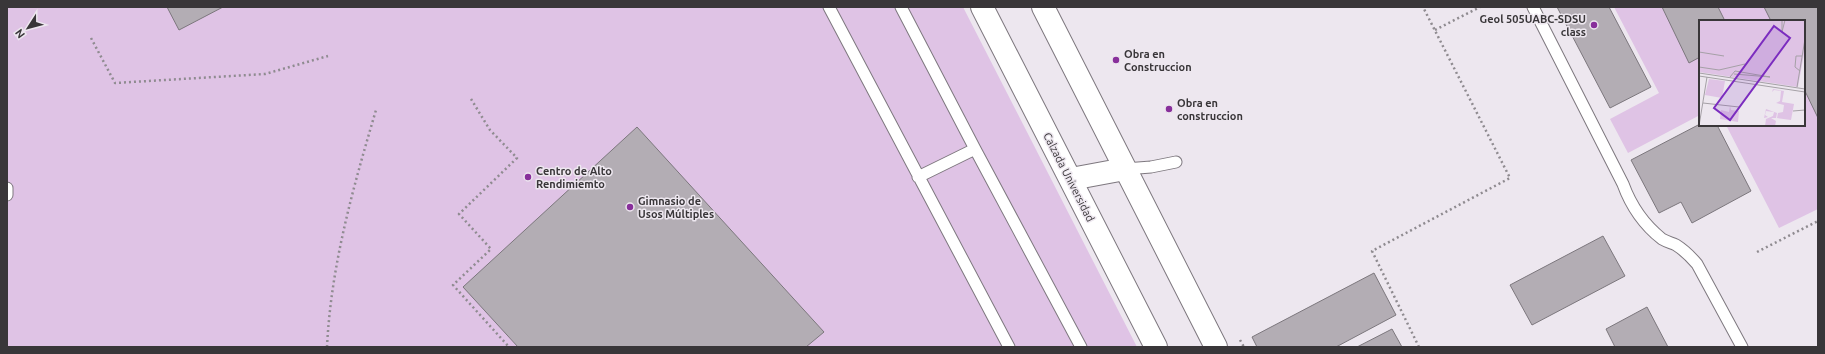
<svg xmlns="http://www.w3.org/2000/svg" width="1825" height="354" font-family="Ubuntu,sans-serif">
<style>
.green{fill:#dfc3e5}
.building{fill:#b3adb4;stroke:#7c777d}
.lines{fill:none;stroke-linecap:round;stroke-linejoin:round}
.lane-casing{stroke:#7e787f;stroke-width:13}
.secondary-casing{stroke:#7e787f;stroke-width:24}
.path{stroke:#8f8b90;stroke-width:2.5;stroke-dasharray:2 3;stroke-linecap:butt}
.lane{stroke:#fff;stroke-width:11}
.secondary{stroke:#fff;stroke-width:22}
.poi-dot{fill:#882f9b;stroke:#ede7ef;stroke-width:1.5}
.labels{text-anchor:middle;stroke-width:3;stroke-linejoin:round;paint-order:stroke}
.poi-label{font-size:11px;font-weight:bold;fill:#393639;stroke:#ede7ef;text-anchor:start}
.street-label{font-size:11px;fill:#393639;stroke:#ede7ef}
.inset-road{fill:none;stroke:#a5a0a6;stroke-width:1}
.view{fill:#7b2cbf;fill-opacity:0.15;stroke:#7b2cbf;stroke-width:2}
.inset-edge{fill:none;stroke:#393639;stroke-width:2}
</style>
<rect width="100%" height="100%" fill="#ede7ef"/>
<!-- green -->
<path class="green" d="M7 7H963L1137 347H7Z
M1614 7H1818V209L1779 228 1726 125H1804V21H1700V115L1628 153 1610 119 1659 93Z"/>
<!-- building -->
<path class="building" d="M167 7H223L179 30Z
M1557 7H1609L1651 87 1610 108Z
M1662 7H1718L1725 21H1700V57L1689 63Z
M1764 7H1818V118L1804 89V21H1771Z
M1700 124 1717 125 1751 191 1692 223 1681 202 1659 213 1631 160Z
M637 127 824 332 806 347H518L463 287Z
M1603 236 1625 276 1532 325 1510 285Z
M1374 273 1396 315 1336 347H1257L1252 337Z
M1647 307 1668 347H1615L1606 329Z
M1392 329 1402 347H1357Z"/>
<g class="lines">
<defs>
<path id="lane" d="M829 7 1009 347
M901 7 975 149 1081 347
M1533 7 1623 184C1631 206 1643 224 1662 239 1667 242 1672 243 1676 245 1684 250 1691 257 1697 264L1742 347
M1125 169 1151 167 1176 162
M918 177 975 149
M7 188V195"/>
<path id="secondary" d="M982 7 1156 347
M1043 7 1216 347
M1071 179 1125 169"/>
</defs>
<!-- lane casing -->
<use href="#lane" class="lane-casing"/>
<!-- secondary casing -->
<use href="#secondary" class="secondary-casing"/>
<!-- path -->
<path class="path" d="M1435 30 1480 7
M91 38 115 83 265 74 328 56
M471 99 490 130 517 158 459 214 491 249 453 285 509 347
M1757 252 1818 221
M1240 340 1244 347
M327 347C331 265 353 188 376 110
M1419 347 1372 251 1510 178 1423 7"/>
<!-- lane -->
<use href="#lane" class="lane"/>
<!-- secondary -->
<use href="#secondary" class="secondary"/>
</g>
<!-- markers -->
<g class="poi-dot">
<circle cx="1594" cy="25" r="4"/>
<circle cx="1116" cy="60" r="4"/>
<circle cx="1169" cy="109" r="4"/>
<circle cx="528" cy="177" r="4"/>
<circle cx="630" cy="207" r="4"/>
</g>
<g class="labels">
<!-- poi labels -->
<g class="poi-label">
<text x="1586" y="23" text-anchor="end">Geol 505UABC-SDSU<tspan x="1586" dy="13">class</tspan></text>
<text x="1124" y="58">Obra en<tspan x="1124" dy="13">Construccion</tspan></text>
<text x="1177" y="107">Obra en<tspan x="1177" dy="13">construccion</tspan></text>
<text x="536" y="175">Centro de Alto<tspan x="536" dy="13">Rendimiemto</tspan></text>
<text x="638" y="205">Gimnasio de<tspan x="638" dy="13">Usos Múltiples</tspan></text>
</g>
<!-- street labels -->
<g class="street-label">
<text transform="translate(1069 177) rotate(63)" y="4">Calzada Universidad</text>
</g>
</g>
<!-- overview -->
<g transform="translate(1699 20)">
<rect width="106" height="106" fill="#ede7ef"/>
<path d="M0 0H106V28L99 67 0 52ZM10 59 26 61 23 78 6 75ZM74 69 85 71 83 82 95 84 92 100 78 98 79 93 84 92 85 85 77 83 81 81 82 71 75 70 73 72ZM31 86 32 90 40 91 39 102 21 99 22 90 30 92ZM67 89 78 93 77 98H72L77 101 76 106H66L67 99 74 96 75 92 67 91 66 95 69 97 65 98Z" fill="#dfc3e5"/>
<path class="inset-road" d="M83 0V12L86 0M0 32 25 36M0 47 20 50 46 44M101 51 96 47 97 36H103M0 53 106 69M35 54 71 57M0 56 106 72M31 57 36 51 71 57M98 67 106 19M4 83 40 87M94 91 106 90M0 106 8 57"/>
<path class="view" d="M75 6 91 18 31 100 15 88Z"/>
<rect width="106" height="106" class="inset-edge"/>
</g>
<!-- border -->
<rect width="1825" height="354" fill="none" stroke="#393639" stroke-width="16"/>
<!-- north arrow -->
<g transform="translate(28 28) rotate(234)" stroke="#ede7ef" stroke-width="3" paint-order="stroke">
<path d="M0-3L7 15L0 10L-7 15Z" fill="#393639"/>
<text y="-6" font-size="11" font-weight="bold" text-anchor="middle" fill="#393639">N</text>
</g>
</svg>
